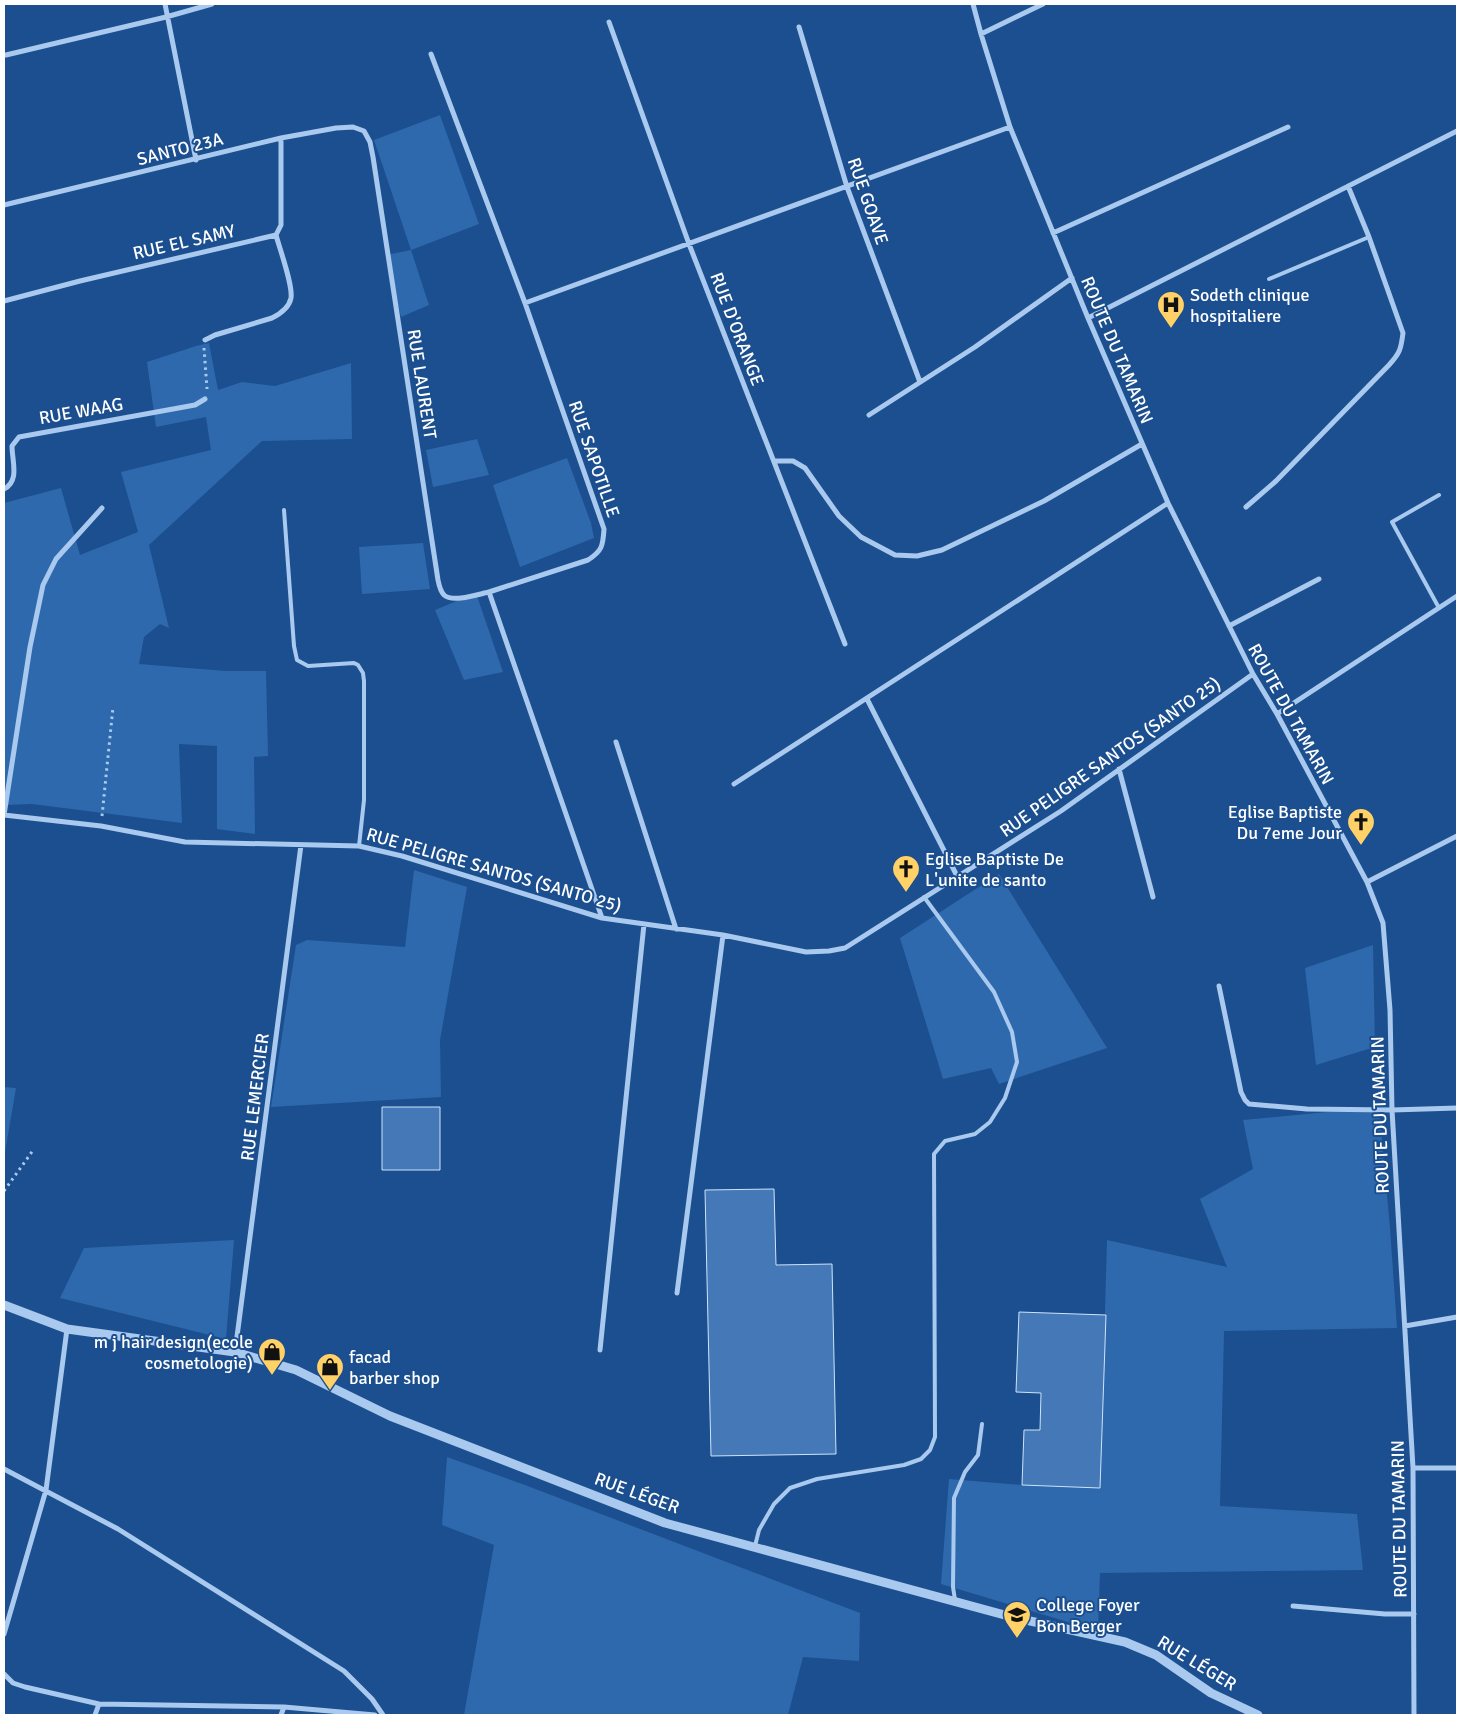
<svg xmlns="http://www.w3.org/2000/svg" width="1461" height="1719" font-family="Signika,sans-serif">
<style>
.green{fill:#2e69ad}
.building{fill:#4478b7;stroke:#cfe3fa}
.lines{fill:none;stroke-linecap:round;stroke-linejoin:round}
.path{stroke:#a9c9ee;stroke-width:3;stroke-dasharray:2.5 4;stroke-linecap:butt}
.service{stroke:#a9c9ee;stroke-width:4}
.minor{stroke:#a9c9ee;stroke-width:5}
.tertiary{stroke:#a9c9ee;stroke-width:9}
.labels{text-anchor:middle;stroke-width:4;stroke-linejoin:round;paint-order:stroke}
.street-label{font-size:18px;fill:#fff;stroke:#1b4f8f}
.poi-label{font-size:18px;fill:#fff;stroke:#1b4f8f;text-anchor:start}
</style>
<rect width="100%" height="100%" fill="#1b4f8f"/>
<!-- green -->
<path class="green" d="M440 115 479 224 411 250 429 305 401 317 386 255 411 250 374 140Z
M209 343 218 390 242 382 275 386 351 363 352 439 262 441 149 545 169 628 160 624 144 637 139 664 226 671H266L268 756 254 757 255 834 217 829V746L179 744 182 823 32 804 4 805V503L61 488 80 555 138 532 121 472 211 450 206 417 156 427 147 362 196 346Z
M477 439 489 475 433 487 426 450Z
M567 458 591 523 594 538 520 567 493 485Z
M423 543 430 589 362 594 359 547Z
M476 593 503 672 464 680 435 610Z
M414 870 467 887 440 1040 441 1097 271 1107 296 945 307 940 405 947Z
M999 874 1107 1048 999 1084 991 1068 943 1079 900 938Z
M1373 945 1375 1047 1316 1065 1305 968Z
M4 1087 16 1088 4 1158Z
M1379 1107 1390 1228 1397 1328 1224 1331 1220 1506 1357 1514 1363 1570 1100 1573 1098 1631 941 1584 949 1479 1022 1485 1100 1488 1107 1240 1227 1267 1200 1199 1253 1169 1243 1120Z
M234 1240 226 1339 60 1298 84 1248Z
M447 1457 525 1485 860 1613 859 1661 803 1657 788 1715H464L494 1545 442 1525Z"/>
<!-- building -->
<path class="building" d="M382 1107H440V1170H382Z
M774 1189 776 1265 832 1264 836 1454 711 1456 705 1190Z
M1019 1312 1106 1315 1100 1488 1022 1485 1024 1430H1040L1041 1393 1016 1392Z"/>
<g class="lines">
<!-- path -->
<path class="path" d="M204 348 207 389
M102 816 113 707
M4 1191 34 1149"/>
<!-- service -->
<path class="service" d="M1269 279 1369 237
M1439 495 1392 522 1439 608
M284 510 294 646 297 660 308 666 354 663 358 665 363 673 364 681V800L359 846
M755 1546 759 1530 774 1504 790 1488 817 1479 904 1465 921 1459 930 1450 935 1437 934 1154 945 1141 975 1134 990 1122 1005 1098 1017 1062 1012 1032 994 992 924 897
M955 1600 953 1587 954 1498 965 1472 978 1455 982 1424"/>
<!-- minor -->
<path class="minor" d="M165 4 196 160
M973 4 981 34 1010 127 1088 318 1168 503 1253 674 1277 714 1367 882 1383 923 1390 1010 1392 1110 1413 1468 1414 1715
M609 22 689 244 845 644
M799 27 847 187 920 382
M981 34 1043 4
M431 54 525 303 604 529C603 546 602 551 588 560L489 592 602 918
M6 55 166 17 212 4
M4 205 281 138 336 128 353 127 364 131 370 142 373 157 438 580C439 585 440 591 444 595 453 603 479 594 489 592
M1053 233 1288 127
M4 301 80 281 276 235 281 225V138
M525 303 1010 127
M1088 318 1457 131
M205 340 215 335 272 318C280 314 289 308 291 298 293 285 280 250 276 235
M869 415 975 347 1072 278
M774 461H793L805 468 839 516 861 537 895 555 917 556 942 550 1044 501 1142 444
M4 489C20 481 12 461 12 446L19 437 195 405 205 399
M1246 507 1276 481 1389 365C1400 353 1401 349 1403 333L1369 237 1348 186
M1229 626 1319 579
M867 699 957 876
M1277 714 1457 596
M616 742 676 929
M1119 769 1153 897
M734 784 1168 503
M4 815 101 826 185 842 359 846 402 856 602 918 723 935 806 952 829 951 845 948 1061 811 1253 674
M4 815 30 647 43 585 56 559 102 508
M1367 882 1457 836
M1219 986 1241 1092 1245 1100 1249 1104 1307 1109 1392 1110 1457 1108
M677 1293 723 935
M1405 1326 1457 1317
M600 1350 644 924
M235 1352 301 845
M1413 1468H1457
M4 1469 118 1529 344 1671 372 1699 383 1715
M1293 1606 1385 1614H1414
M4 1634 46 1490 67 1329
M4 1674 13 1683 25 1687 99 1704 284 1707 375 1715
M95 1715 99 1704
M281 1715 284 1707"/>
<!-- tertiary -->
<path class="tertiary" d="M4 1305 67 1329 235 1352 296 1370 390 1416 665 1523 1012 1617 1125 1642 1156 1655 1211 1693 1258 1715"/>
</g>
<!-- icons -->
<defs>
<symbol id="hospital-pin" viewBox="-11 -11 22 30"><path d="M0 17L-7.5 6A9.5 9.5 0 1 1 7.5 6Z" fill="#ffd166" stroke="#1b4f8f"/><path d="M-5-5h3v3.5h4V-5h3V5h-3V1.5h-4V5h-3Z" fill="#111"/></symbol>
<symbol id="church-pin" viewBox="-11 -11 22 30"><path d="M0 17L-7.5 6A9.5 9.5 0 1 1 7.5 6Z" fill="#ffd166" stroke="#1b4f8f"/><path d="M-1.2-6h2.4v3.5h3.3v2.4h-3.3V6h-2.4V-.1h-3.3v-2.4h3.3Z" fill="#111"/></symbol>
<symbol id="shop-pin" viewBox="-11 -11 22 30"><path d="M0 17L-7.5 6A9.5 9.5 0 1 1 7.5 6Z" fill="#ffd166" stroke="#1b4f8f"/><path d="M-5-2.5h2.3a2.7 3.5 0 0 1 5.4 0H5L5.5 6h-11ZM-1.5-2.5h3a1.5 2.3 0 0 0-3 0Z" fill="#111"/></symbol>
<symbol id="school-pin" viewBox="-11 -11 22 30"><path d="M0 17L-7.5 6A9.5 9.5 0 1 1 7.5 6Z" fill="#ffd166" stroke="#1b4f8f"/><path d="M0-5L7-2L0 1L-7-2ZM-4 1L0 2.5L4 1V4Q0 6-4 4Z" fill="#111"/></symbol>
</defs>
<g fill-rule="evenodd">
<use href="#hospital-pin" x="1155" y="289" width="32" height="43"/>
<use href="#church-pin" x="1345" y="806" width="32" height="43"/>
<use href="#church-pin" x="890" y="853" width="32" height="43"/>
<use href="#shop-pin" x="256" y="1336" width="32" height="43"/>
<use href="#shop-pin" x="314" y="1351" width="32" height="43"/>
<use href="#school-pin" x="1001" y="1599" width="32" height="43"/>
</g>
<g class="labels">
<!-- street labels -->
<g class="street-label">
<text transform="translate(180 149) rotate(-14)" y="6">SANTO 23A</text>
<text transform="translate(868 201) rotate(71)" y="6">RUE GOAVE</text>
<text transform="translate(184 242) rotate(-13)" y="6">RUE EL SAMY</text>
<text transform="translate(737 329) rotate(69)" y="6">RUE D'ORANGE</text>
<text transform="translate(1117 350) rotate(67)" y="6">ROUTE DU TAMARIN</text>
<text transform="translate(422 384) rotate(81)" y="6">RUE LAURENT</text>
<text transform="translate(81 411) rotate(-10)" y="6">RUE WAAG</text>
<text transform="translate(594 459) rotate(71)" y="6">RUE SAPOTILLE</text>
<text transform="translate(1291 714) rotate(61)" y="6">ROUTE DU TAMARIN</text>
<text transform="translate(1110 757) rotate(-35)" y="6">RUE PELIGRE SANTOS (SANTO 25)</text>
<text transform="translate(494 870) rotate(16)" y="6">RUE PELIGRE SANTOS (SANTO 25)</text>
<text transform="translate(255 1097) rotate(-83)" y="6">RUE LEMERCIER</text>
<text transform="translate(1380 1115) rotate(-92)" y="6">ROUTE DU TAMARIN</text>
<text transform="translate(637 1493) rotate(20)" y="6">RUE LÉGER</text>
<text transform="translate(1399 1519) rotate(-91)" y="6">ROUTE DU TAMARIN</text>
<text transform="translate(1197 1663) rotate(31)" y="6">RUE LÉGER</text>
</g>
<!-- poi labels -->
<g class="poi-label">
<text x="1190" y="301">Sodeth clinique<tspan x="1190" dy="21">hospitaliere</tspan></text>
<text x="1342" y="818" text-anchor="end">Eglise Baptiste<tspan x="1342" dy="21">Du 7eme Jour</tspan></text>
<text x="925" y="865">Eglise Baptiste De<tspan x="925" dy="21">L'unite de santo</tspan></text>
<text x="253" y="1348" text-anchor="end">m j hair design(ecole<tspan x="253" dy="21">cosmetologie)</tspan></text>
<text x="349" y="1363">facad<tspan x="349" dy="21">barber shop</tspan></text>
<text x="1036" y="1611">College Foyer<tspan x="1036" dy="21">Bon Berger</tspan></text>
</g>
</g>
<!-- border -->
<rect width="1461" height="1719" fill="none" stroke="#ffffff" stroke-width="10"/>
</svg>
